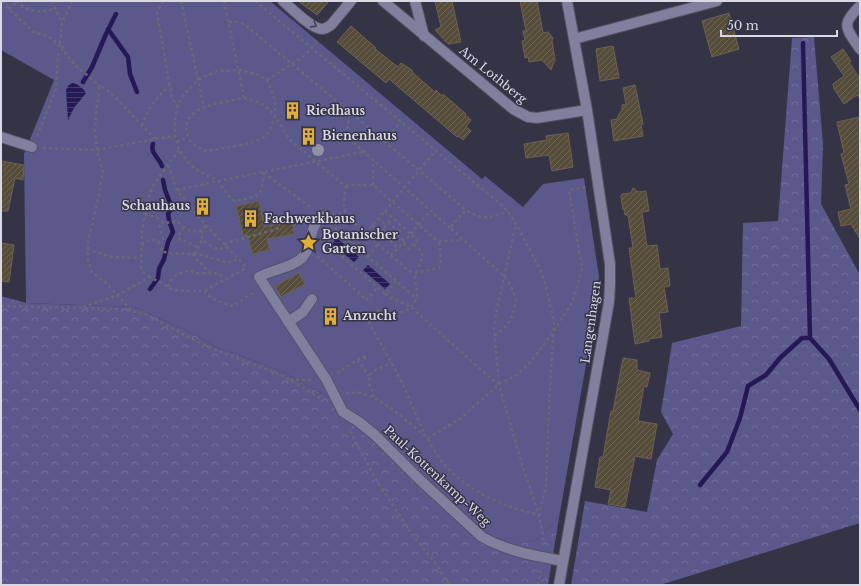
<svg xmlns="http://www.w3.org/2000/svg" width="861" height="586" font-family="'Libre Baskerville',serif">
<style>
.forest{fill:url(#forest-crowns)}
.garden{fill:#5b588c}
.water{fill:url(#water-rules)}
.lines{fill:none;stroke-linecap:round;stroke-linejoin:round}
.stream{stroke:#251955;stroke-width:4.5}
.building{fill:url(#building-hatch);stroke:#6c624f}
.minor-casing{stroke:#535263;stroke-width:12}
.path{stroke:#696878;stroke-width:2.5;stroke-dasharray:3 3;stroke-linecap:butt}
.minor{stroke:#807f9e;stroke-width:10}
.tree{fill:#9191a4}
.oneway{stroke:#403f53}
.labels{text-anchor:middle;stroke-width:3;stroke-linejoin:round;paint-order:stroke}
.street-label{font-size:12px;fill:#d9d9e5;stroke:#353446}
.poi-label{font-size:12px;font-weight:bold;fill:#d9d9e5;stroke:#353446;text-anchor:start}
</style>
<defs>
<pattern id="forest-crowns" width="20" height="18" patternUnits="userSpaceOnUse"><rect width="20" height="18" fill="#5b588c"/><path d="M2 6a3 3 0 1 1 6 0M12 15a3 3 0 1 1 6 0" fill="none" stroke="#726f9c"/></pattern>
<pattern id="water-rules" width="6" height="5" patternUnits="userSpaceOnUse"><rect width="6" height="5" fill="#251955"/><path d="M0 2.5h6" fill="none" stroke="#443a6d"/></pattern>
<pattern id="building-hatch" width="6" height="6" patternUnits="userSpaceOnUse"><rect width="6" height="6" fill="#554c3a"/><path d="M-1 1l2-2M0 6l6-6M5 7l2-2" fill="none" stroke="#6d6556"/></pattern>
</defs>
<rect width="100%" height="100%" fill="#353446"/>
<!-- forest -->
<path class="forest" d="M814 37 823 144 821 204 860 275V523L660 585H571L585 501 647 512 657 460 673 434 661 412 672 343 741 326 743 223 778 221 792 38Z
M1 296 26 303 134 307 192 333 214 346 283 372 343 405 379 432 514 544 536 540 559 518 548 585H1Z"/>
<!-- garden -->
<path class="garden" d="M1 1H270L482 179 485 176 523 207 543 184 584 178 599 277 588 353 559 518 536 540 514 545 490 536 421 475 379 432 343 405 283 372 214 346 192 333 134 307 26 303 24 154 54 80 1 50Z"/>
<!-- water -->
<path class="water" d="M72 83C77 83 84 89 86 93L74 108 68 120 66 90 68 86Z
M337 238 359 257 354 262 332 244Z
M368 265 390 284 385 289 363 270Z"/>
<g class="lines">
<!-- stream -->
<path class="stream" d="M108 29 128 57 130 74 137 92
M803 43 810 338 829 359 860 410
M83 82 92 67 106 34 116 14
M153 144C150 154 159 157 162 166
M163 180 165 190 172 208 168 214 169 220
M150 289 158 278 159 269 164 259 168 242 173 232 170 223
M700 485 727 452 740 418 748 386 766 375 780 358 802 338H810"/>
</g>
<!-- building -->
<path class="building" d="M298 1H329L317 15Z
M435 1H452L461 42 448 44 435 30 441 27Z
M520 1H537L543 33 548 32 553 38 552 41 555 60 551 70 542 60 529 62 528 57 525 58 522 41 525 40 523 31H526Z
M729 13 739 49 712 57 702 21Z
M351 26 376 48 375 49 398 67 401 63 412 70 413 73 435 92 436 90 442 96 443 94 466 114 465 115 471 120 466 127 471 131 463 140 458 136 457 137 389 79 386 83 337 42Z
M613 46 619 78 600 81 596 49Z
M843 49 851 61 849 62 860 79V99L857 95 844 104 834 89 833 84 844 76 831 57Z
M635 85 643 124H641L643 136 614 141 611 120 617 119 619 114 622 110V105L626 104 623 88Z
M290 104H294L298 106 300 110 299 118 291 117 288 115 286 110Z
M860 117V239L851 224 841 226 838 212 851 209 845 185 849 184 841 154 844 153 837 122Z
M568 133 573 167 552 171 549 155 526 158 524 144 547 140 546 136Z
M1 161 24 165 23 180 15 178 8 211H1Z
M633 188 638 192 646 191 649 211 642 212 647 246 657 245 660 269 668 268 670 286 664 287 668 312 659 313 662 337 649 339V341L635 344 629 298H636L629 248H633L628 215H625L624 209 623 210 621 197 622 194 631 193Z
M259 201 264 227 292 221 294 234 267 239 270 250 252 254 248 235 243 236 236 206Z
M1 243 14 245 9 282 1 281Z
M299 273 305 284 281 297 275 286Z
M623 358 637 360V370L650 373 647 387 644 386 638 421 657 424 651 459 635 456 625 507 608 504 611 490 595 487 600 457H603L611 411H613Z"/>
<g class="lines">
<defs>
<path id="minor" d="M283 1C291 8 312 29 322 29 325 29 328 27 331 25L351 1
M383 1 513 109 528 117 537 118 587 110
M415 1 424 36
M860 6C840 25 846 28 860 49
M574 39 717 1
M1 137 32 147
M322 216C307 229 314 245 302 258 290 269 272 269 259 277L326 379 343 412 359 422 375 435 419 479 482 537C507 551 535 556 563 561
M288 322 303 312 312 299
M559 585 609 302 610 283V264L587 110 567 1"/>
</defs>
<!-- minor casing -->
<use href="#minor" class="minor-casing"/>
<!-- path -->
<path class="path" d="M3 1 9 9 35 33 48 36 61 47
M16 1C28 12 40 13 55 9
M38 1H45
M52 1 62 23
M72 1 62 23 60 43 67 55 75 65 100 86
M163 1 157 13 172 99 178 105
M181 1 204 107
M224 1 244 98
M255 1 498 202 508 211 516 224 540 269 546 286 554 322 549 406 546 486 539 515C501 506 461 489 438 456 423 435 414 409 403 385 392 363 380 342 368 321L378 310C390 317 405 315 414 303 415 301 416 300 417 298 418 290 414 281 415 273
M9 9 17 1
M229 22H237L244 24 351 113
M267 80 304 56 317 42 314 40
M244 98C258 101 266 105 275 116 272 124 271 130 265 136 256 145 221 148 207 151 198 148 189 143 187 133 181 105 226 102 244 98Z
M142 126C149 106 156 99 170 84
M37 136 56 89 58 55 63 48
M385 141 401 121
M177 142 188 137
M43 148 97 150 155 139 175 136
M168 165 177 190 200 219 247 268
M263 172C263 198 259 196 236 201L231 199 218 181 195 169 187 161 179 150 175 136V119L178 105 182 97 198 80 208 75 218 71 239 70 259 75 267 80 275 100V116L290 140 346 187C344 196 342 210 348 218L409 271 415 273 439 268 441 261 439 241
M264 173 313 209
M373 185V160
M346 187 349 185H373L435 239 439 241 463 240
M177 190 218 181 363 152
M385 211 436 150
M145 214 158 218 163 223 178 222C185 229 192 234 202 230
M333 215 345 213
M378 218 386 225
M388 222 399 232
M330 224 417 299
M293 225 302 223
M372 225 398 248
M206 226 202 230V240L215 248 221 249 226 246
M183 227 178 237 180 240 185 241 197 247
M383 228 394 237
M450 228 355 144C345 133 346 127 351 113L466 210
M337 230 327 243 385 294 396 282
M380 232 392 218
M365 233 385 211 417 240 409 249 403 243 391 255
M397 234 404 241
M391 241 403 227
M158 243 163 239 162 234 159 224 160 222
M403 243 430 211
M224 244 280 228
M414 244 420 250 423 256 417 271
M142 245 146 241 154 240 158 243 162 252 202 255 226 262H233L238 258
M87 249 111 257 141 258
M321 250 327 243
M192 254 209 272
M195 254 202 240
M317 256 367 300 378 287
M368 257 378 244
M150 277 144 273 141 267 142 231 148 198 154 184 179 150
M168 287C174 274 177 274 190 270 203 279 212 266 225 279
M204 291C211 300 223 303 233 306L249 295 256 292
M385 294 391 298 411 307 488 376 499 384 520 458 539 515 543 536V545
M1 306 116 309 132 311 145 314 208 347 281 375 322 399
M83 307 118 295 150 277 174 290 190 291H204L246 268
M131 310 106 283 92 272 88 262V242L97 204 103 172 97 150 95 130 96 113 100 86 107 90 114 96 155 139
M495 336 506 326 513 315 516 300 512 288 504 276 450 228 466 210C483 221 490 218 508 211
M364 357 367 362
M357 360 360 363 369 376
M337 373 357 360 367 355
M290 380H313
M499 384 514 377 528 365 554 331 573 301 582 269 569 190 586 187
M346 393C352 393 359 392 364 394 385 400 411 425 428 438L461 418 499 384 494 328 497 308 516 224
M373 397 374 394 369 385V376L373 371 392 363
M350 431 375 478 413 536 436 564 449 585
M538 585 541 570"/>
<!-- minor -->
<use href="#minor" class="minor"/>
</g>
<!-- trees -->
<circle class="tree" cx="318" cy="150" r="6"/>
<!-- one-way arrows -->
<defs><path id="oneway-chevron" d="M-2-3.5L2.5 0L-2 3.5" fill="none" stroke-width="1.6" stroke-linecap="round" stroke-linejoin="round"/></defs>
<use class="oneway" href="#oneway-chevron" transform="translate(314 25) rotate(32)"/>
<!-- icons -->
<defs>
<symbol id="building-bare" viewBox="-9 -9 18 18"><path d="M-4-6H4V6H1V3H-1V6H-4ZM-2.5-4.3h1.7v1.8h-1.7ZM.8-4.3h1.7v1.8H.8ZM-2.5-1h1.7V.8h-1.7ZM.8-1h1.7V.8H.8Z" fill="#e1af34" stroke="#353446" stroke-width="2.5" paint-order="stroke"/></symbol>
<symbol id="sight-bare" viewBox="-9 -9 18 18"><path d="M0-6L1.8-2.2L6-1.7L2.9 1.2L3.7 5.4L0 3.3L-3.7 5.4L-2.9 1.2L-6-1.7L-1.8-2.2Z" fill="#e1af34" stroke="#353446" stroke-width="2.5" paint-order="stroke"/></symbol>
</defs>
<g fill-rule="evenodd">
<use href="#building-bare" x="280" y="98" width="25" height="25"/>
<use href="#building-bare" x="296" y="124" width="25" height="25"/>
<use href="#building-bare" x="190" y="194" width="25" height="25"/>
<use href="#building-bare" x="238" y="206" width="25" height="25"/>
<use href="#sight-bare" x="296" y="230" width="25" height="25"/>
<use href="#building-bare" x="318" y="304" width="25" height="25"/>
</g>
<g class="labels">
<!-- street labels -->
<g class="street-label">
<text transform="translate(493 75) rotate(39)" y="4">Am Lothberg</text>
<text transform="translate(591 322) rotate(-82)" y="4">Langenhagen</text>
<text transform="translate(437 476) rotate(43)" y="4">Paul-Kottenkamp-Weg</text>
</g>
<!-- poi labels -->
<g class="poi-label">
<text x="306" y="115">Riedhaus</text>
<text x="322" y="140">Bienenhaus</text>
<text x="190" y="210" text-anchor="end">Schauhaus</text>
<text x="264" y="223">Fachwerkhaus</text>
<text x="322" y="239">Botanischer<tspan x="322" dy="14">Garten</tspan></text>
<text x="343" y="320">Anzucht</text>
</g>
</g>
<!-- border -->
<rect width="861" height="586" fill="none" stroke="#d9d9e5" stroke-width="4"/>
<!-- scale -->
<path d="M721 30v6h116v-6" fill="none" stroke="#d9d9e5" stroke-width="2"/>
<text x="727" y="30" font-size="12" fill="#d9d9e5" stroke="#353446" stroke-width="3" paint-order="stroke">50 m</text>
</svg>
